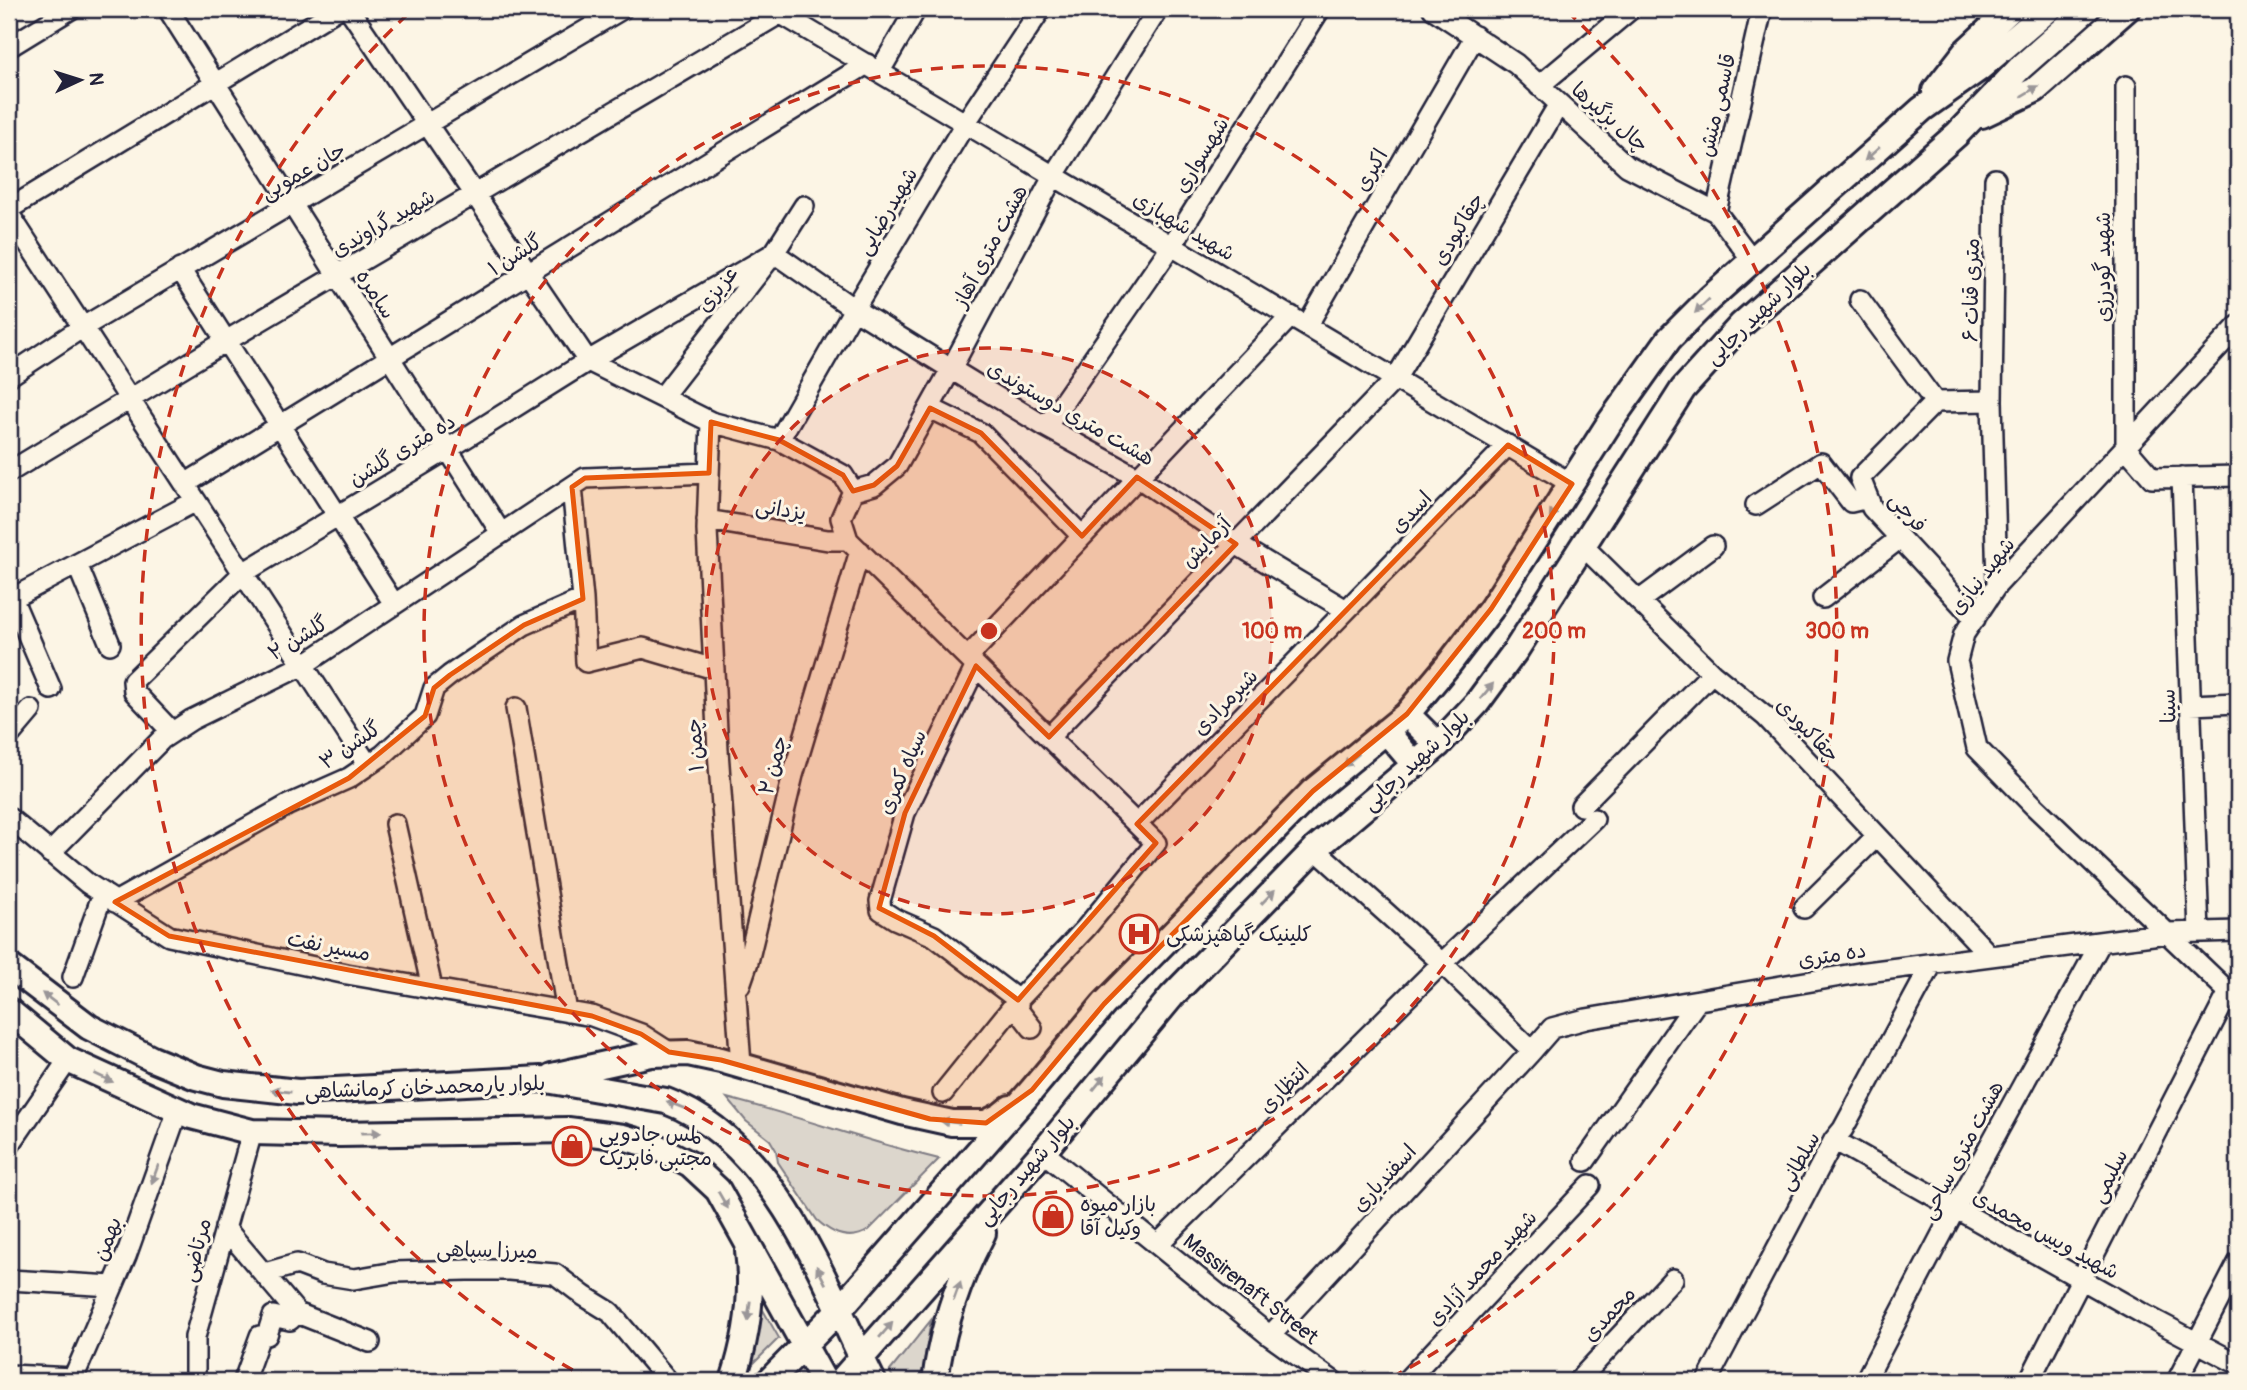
<svg xmlns="http://www.w3.org/2000/svg" width="2247" height="1390" font-family="Pangolin,'Playpen Sans Arabic',sans-serif">
<style>
.green{fill:#dcd6cc;stroke:#7f7c84;stroke-width:2}
.lines{fill:none;stroke-linecap:round;stroke-linejoin:round}
.minor-casing{stroke:#22223b;stroke-width:24}
.major-casing{stroke:#22223b;stroke-width:30}
.minor{stroke:#fcf5e5;stroke-width:19}
.major{stroke:#fcf5e5;stroke-width:24}
.oneway{fill:#9a9698}
.marked{fill:#e8590c;fill-opacity:0.2;stroke:#e8590c;stroke-width:5;stroke-linejoin:round}
.ring{fill:none;stroke:#c8321e;stroke-width:3.5;stroke-dasharray:12 9}
.labels{text-anchor:middle;stroke-width:6;stroke-linejoin:round;paint-order:stroke}
.street-label{font-size:21px;fill:#22223b;stroke:#fcf5e5}
.poi-label{font-size:21px;fill:#22223b;stroke:#fcf5e5;text-anchor:start}
.centre{fill:#c8321e;stroke:#fcf5e5;stroke-width:3.5}
.ring-label{font-size:21px;text-anchor:middle;font-weight:bold;fill:#c8321e;stroke:#fcf5e5;stroke-width:6;stroke-linejoin:round;paint-order:stroke}
</style>
<rect width="100%" height="100%" fill="#fcf5e5"/>
<filter id="ink" filterUnits="userSpaceOnUse"><feTurbulence type="fractalNoise" baseFrequency=".0143" numOctaves="2"/><feDisplacementMap in="SourceGraphic" scale="14" xChannelSelector="R" yChannelSelector="G"/><feConvolveMatrix kernelMatrix="1 2 1 2 8 2 1 2 1" color-interpolation-filters="sRGB"/></filter>
<g filter="url(#ink)">
<!-- green -->
<path class="green" d="M727 1098C798 1116 867 1142 939 1159L869 1230C850 1242 832 1234 817 1220L778 1162 776 1150 770 1140 746 1121Z
M763 1310 779 1338 749 1368Z
M931 1320 921 1381H894L890 1371Z"/>
<g class="lines">
<defs>
<path id="minor" d="M168 9 501 533
M349 9 588 361 711 422 779 440 843 475 853 491 841 518 848 540 1156 843 1086 928 1018 1000V1010L1032 1028
M773 9 1572 484
M1433 9 1516 64 1627 166 1716 212 1753 261
M9 47 71 9
M880 71 916 9
M1539 86 1631 9
M2126 86V448L2152 478 2238 476
M1995 179 1992 401 1997 585
M9 209 338 9
M1716 212 1762 9
M9 214 368 765
M180 269 394 604
M1860 300 1935 402 1992 401
M1307 326 1475 36
M2238 326 1997 585 1964 634 1957 661 1977 748 2034 806 2238 1001
M9 376 83 327 622 9
M662 397 774 253 804 206
M1935 402 1860 478 1872 508 1975 619
M930 408 981 433 1082 536
M711 422 707 530 718 751 741 1065
M1046 427 1172 245 1320 9
M779 440 854 309 966 122 1041 9
M9 472 226 341 781 13
M2182 477 2199 932
M185 484 867 64
M572 487 583 599 586 662 643 648 714 669
M853 491 874 485 897 466 951 369 1054 175 1158 9
M1756 505 1821 463 1851 502 1868 498
M707 520 828 540H848
M1583 546 1712 673 1766 717 1990 956
M77 564 110 644
M12 598 51 689
M1823 598 1900 538
M9 600 196 501
M1640 600 1713 546
M968 657 1291 316
M2190 705 2238 703
M516 708 567 1012
M172 732 134 692 133 681 243 573 448 449 588 361 774 253 854 309 951 369 1046 427 1137 477 1236 544 1346 610
M9 736 31 710
M1049 737 1396 378 1559 104
M1581 806 1712 673
M9 818 87 883 169 936 347 974 592 1016 641 1034 669 1052
M395 824 432 988
M1137 824 1508 445
M1315 849 1442 963 1532 1051 1552 1028 1586 1019 1859 973 2168 933 2238 931
M50 853 162 739 191 720 303 665 585 478 709 473
M115 902 288 805 349 778 383 755 425 716 434 688 450 675 524 625 583 599
M1804 908 1877 836
M73 977 103 893
M740 985 748 962 793 775 860 551
M943 1093 1018 1000 934 936 895 919 881 910 880 901 905 813 976 666
M1834 1140 2145 1315 2238 1364
M9 1146 68 1060
M1043 1152 1270 1336 1333 1381
M1585 1161 1698 1000
M225 1228 297 1313 370 1342
M1158 1244 1442 963 1594 819
M265 1273 297 1264 323 1274 354 1279 395 1272 467 1270H509L555 1274 584 1296 610 1312 668 1381
M9 1280 113 1286
M1270 1336 1532 1051
M9 1375 73 1378
M244 1380 260 1336 267 1335 273 1316 290 1320 297 1313
M72 1381 126 1256 178 1110
M195 1381V1337L252 1132
M1406 1381 1590 1185
M1578 1381 1673 1279
M1707 1381 1834 1140 1843 1129 1932 964
M1865 1381 1955 1209 2101 942
M2029 1381 2229 992
M2177 1381 2238 1263"/>
<path id="major" d="M1935 91 1967 50 2011 9
M1982 115 2035 90 2127 9
M1407 714 1438 745
M1386 731 1415 765
M9 966 89 1027 152 1059 196 1077 223 1084 298 1092 541 1079 666 1101C775 1141 825 1285 873 1381
M9 1011 68 1060 191 1116 252 1132 340 1134 568 1130 623 1137 657 1147 690 1164 718 1190 824 1381
M552 1076 651 1054 688 1053 721 1060 902 1112 952 1123H986L1000 1116 1010 1108
M733 1381C747 1338 754 1296 748 1251
M769 1381 839 1310 1032 1090 1104 1004 1313 791 1407 714 1448 665 1491 609 1610 422 1669 339 1709 299 1922 109 1980 68 2049 9
M841 1381 1043 1152 1172 996 1315 849 1438 745 1477 703 1516 650 1683 389 1741 325 1957 134 2020 68 2087 9
M935 1381C942 1328 958 1280 983 1233"/>
</defs>
<!-- minor casing -->
<use href="#minor" class="minor-casing"/>
<!-- major casing -->
<use href="#major" class="major-casing"/>
<!-- minor -->
<use href="#minor" class="minor"/>
<!-- major -->
<use href="#major" class="major"/>
</g>
<!-- one-way arrows -->
<defs><path id="oneway-solid" d="M-6-.8H1V-3.2L6.5 0L1 3.2V.8H-6Z" transform="scale(1.75)"/></defs>
<g class="oneway">
<use href="#oneway-solid" transform="translate(2030 91) rotate(-31)"/>
<use href="#oneway-solid" transform="translate(1872 154) rotate(138)"/>
<use href="#oneway-solid" transform="translate(1702 306) rotate(136)"/>
<use href="#oneway-solid" transform="translate(1555 510) rotate(123)"/>
<use href="#oneway-solid" transform="translate(1487 691) rotate(-51)"/>
<use href="#oneway-solid" transform="translate(1351 760) rotate(141)"/>
<use href="#oneway-solid" transform="translate(1268 897) rotate(-46)"/>
<use href="#oneway-solid" transform="translate(50 999) rotate(-143)"/>
<use href="#oneway-solid" transform="translate(104 1078) rotate(25)"/>
<use href="#oneway-solid" transform="translate(1099 1083) rotate(-51)"/>
<use href="#oneway-solid" transform="translate(281 1091) rotate(-174)"/>
<use href="#oneway-solid" transform="translate(676 1105) rotate(-158)"/>
<use href="#oneway-solid" transform="translate(950 1122) rotate(-172)"/>
<use href="#oneway-solid" transform="translate(371 1133) rotate(-1)"/>
<use href="#oneway-solid" transform="translate(155 1174) rotate(110)"/>
<use href="#oneway-solid" transform="translate(723 1200) rotate(60)"/>
<use href="#oneway-solid" transform="translate(821 1275) rotate(-117)"/>
<use href="#oneway-solid" transform="translate(957 1291) rotate(-70)"/>
<use href="#oneway-solid" transform="translate(749 1311) rotate(97)"/>
<use href="#oneway-solid" transform="translate(886 1330) rotate(-49)"/>
</g>
</g>
<!-- marked area -->
<path class="marked" d="M930 408 981 433 1082 536 1137 477 1236 544 1049 737 976 666 905 813 879 908 934 936 1018 1000 1156 843 1137 824 1508 445 1572 484 1491 609 1407 714 1313 791 1104 1004 1032 1090 986 1123 930 1119 721 1060 669 1052 641 1034 592 1016 169 936 115 902 349 778 425 716 434 688 450 675 524 625 583 599 572 487 585 478 709 473 711 422 779 440 843 475 853 491 874 485 897 466Z"/>
<!-- distance rings -->
<circle cx="989" cy="631" r="283" fill="#c8321e" fill-opacity=".12"/>
<g class="ring">
<circle cx="989" cy="631" r="283"/>
<circle cx="989" cy="631" r="565"/>
<path d="M591 1380A848 848 0 0 1 411 11M1567 11A848 848 0 0 1 1387 1380"/>
</g>
<!-- icons -->
<defs>
<symbol id="hospital-ring" viewBox="-11 -11 22 22"><circle r="9.5" fill="#fcf5e5" stroke="#c8321e" stroke-width="1.5"/><path d="M-5-5h3v3.5h4V-5h3V5h-3V1.5h-4V5h-3Z" fill="#c8321e"/></symbol>
<symbol id="shop-ring" viewBox="-11 -11 22 22"><circle r="9.5" fill="#fcf5e5" stroke="#c8321e" stroke-width="1.5"/><path d="M-5-2.5h2.3a2.7 3.5 0 0 1 5.4 0H5L5.5 6h-11ZM-1.5-2.5h3a1.5 2.3 0 0 0-3 0Z" fill="#c8321e"/></symbol>
</defs>
<g fill-rule="evenodd">
<use href="#hospital-ring" x="1117" y="912" width="44" height="44"/>
<use href="#shop-ring" x="550" y="1124" width="44" height="44"/>
<use href="#shop-ring" x="1031" y="1194" width="44" height="44"/>
</g>
<g class="labels">
<!-- street labels -->
<g class="street-label">
<text transform="translate(1717 105) rotate(-77)" y="7">قاسمی منش</text>
<text transform="translate(1610 117) rotate(41)" y="7">چال بزگیرها</text>
<text transform="translate(1201 155) rotate(-58)" y="7">شهسواری</text>
<text transform="translate(1371 170) rotate(-60)" y="7">اکبری</text>
<text transform="translate(303 171) rotate(-30)" y="7">جان عمویی</text>
<text transform="translate(887 211) rotate(-59)" y="7">شهیدرضایی</text>
<text transform="translate(383 223) rotate(-30)" y="7">شهید گراوندی</text>
<text transform="translate(1184 226) rotate(31)" y="7">شهید شهبازی</text>
<text transform="translate(1458 229) rotate(-59)" y="7">چقاکبودی</text>
<text transform="translate(990 246) rotate(-62)" y="7">هشت متری آهاز</text>
<text transform="translate(515 255) rotate(-32)" y="7">گلشن ۱</text>
<text transform="translate(2103 267) rotate(-90)" y="7">شهید گودرزی</text>
<text transform="translate(717 289) rotate(-52)" y="7">عزیزی</text>
<text transform="translate(1971 290) rotate(-89)" y="7">۶ متری قنات</text>
<text transform="translate(376 294) rotate(57)" y="7">سامره</text>
<text transform="translate(1758 313) rotate(-44)" y="7">بلوار شهید رجایی</text>
<text transform="translate(1071 413) rotate(30)" y="7">هشت متری دوستوندی</text>
<text transform="translate(402 450) rotate(-31)" y="7">ده متری گلشن</text>
<text transform="translate(781 509) rotate(9)" y="7">یزدانی</text>
<text transform="translate(1411 512) rotate(-46)" y="7">اسدی</text>
<text transform="translate(1908 512) rotate(49)" y="7">فرجی</text>
<text transform="translate(1206 542) rotate(-46)" y="7">آزمایش</text>
<text transform="translate(1982 576) rotate(-52)" y="7">شهید نیازی</text>
<text transform="translate(298 638) rotate(-31)" y="7">گلشن ۲</text>
<text transform="translate(1225 702) rotate(-46)" y="7">شیرمرادی</text>
<text transform="translate(2168 706) rotate(-92)" y="7">سینا</text>
<text transform="translate(1808 730) rotate(46)" y="7">چقاکبودی</text>
<text transform="translate(350 745) rotate(-34)" y="7">گلشن ۳</text>
<text transform="translate(695 745) rotate(-94)" y="7">چمن ۱</text>
<text transform="translate(1416 760) rotate(-43)" y="7">بلوار شهید رجایی</text>
<text transform="translate(773 765) rotate(-75)" y="7">چمن ۲</text>
<text transform="translate(902 772) rotate(-66)" y="7">سیاه کمری</text>
<text transform="translate(329 946) rotate(11)" y="7">مسیر نفت</text>
<text transform="translate(1832 955) rotate(-9)" y="7">ده متری</text>
<text transform="translate(425 1087) rotate(-2)" y="7">بلوار یارمحمدخان کرمانشاهی</text>
<text transform="translate(1284 1088) rotate(-45)" y="7">انتظاری</text>
<text transform="translate(1962 1150) rotate(-62)" y="7">هشت متری ساحی</text>
<text transform="translate(1799 1161) rotate(-61)" y="7">سلطانی</text>
<text transform="translate(1026 1170) rotate(-49)" y="7">بلوار شهید رجایی</text>
<text transform="translate(2109 1176) rotate(-63)" y="7">سلیمی</text>
<text transform="translate(1384 1178) rotate(-47)" y="7">اسفندیاری</text>
<text transform="translate(2046 1234) rotate(29)" y="7">شهید ویس محمدی</text>
<text transform="translate(107 1239) rotate(-69)" y="7">بهمن</text>
<text transform="translate(196 1250) rotate(-75)" y="7">مرتاضی</text>
<text transform="translate(487 1250) rotate(1)" y="7">میرزا سپاهی</text>
<text transform="translate(1482 1268) rotate(-47)" y="7">شهید محمد آزادی</text>
<text transform="translate(1251 1289) rotate(38)" y="7">Massirenaft Street</text>
<text transform="translate(1609 1314) rotate(-47)" y="7">محمدی</text>
</g>
<!-- poi labels -->
<g class="poi-label">
<text x="1166" y="941">کلینیک گیاهپزشکی</text>
<text x="599" y="1141">لمس جادویی<tspan x="599" dy="24">مجتبی فابریک</tspan></text>
<text x="1080" y="1211">بازار میوه<tspan x="1080" dy="24">وکیل آقا</tspan></text>
</g>
</g>
<circle cx="989" cy="631" r="10" class="centre"/>
<g class="ring-label">
<text x="1272" y="638">100 m</text>
<text x="1554" y="638">200 m</text>
<text x="1837" y="638">300 m</text>
</g>
<!-- margin -->
<rect width="2247" height="1390" fill="none" stroke="#fcf5e5" stroke-width="35"/>
<rect x="18" y="18" width="2212" height="1355" fill="none" stroke="#22223b" stroke-width="2.5" filter="url(#ink)"/>
<!-- north arrow -->
<g transform="translate(80 80) rotate(86)" stroke="#fcf5e5" stroke-width="5" paint-order="stroke">
<path d="M0-5L12 26L0 18L-12 26Z" fill="#22223b"/>
<text y="-10" font-size="19" font-weight="bold" text-anchor="middle" fill="#22223b">N</text>
</g>
</svg>
